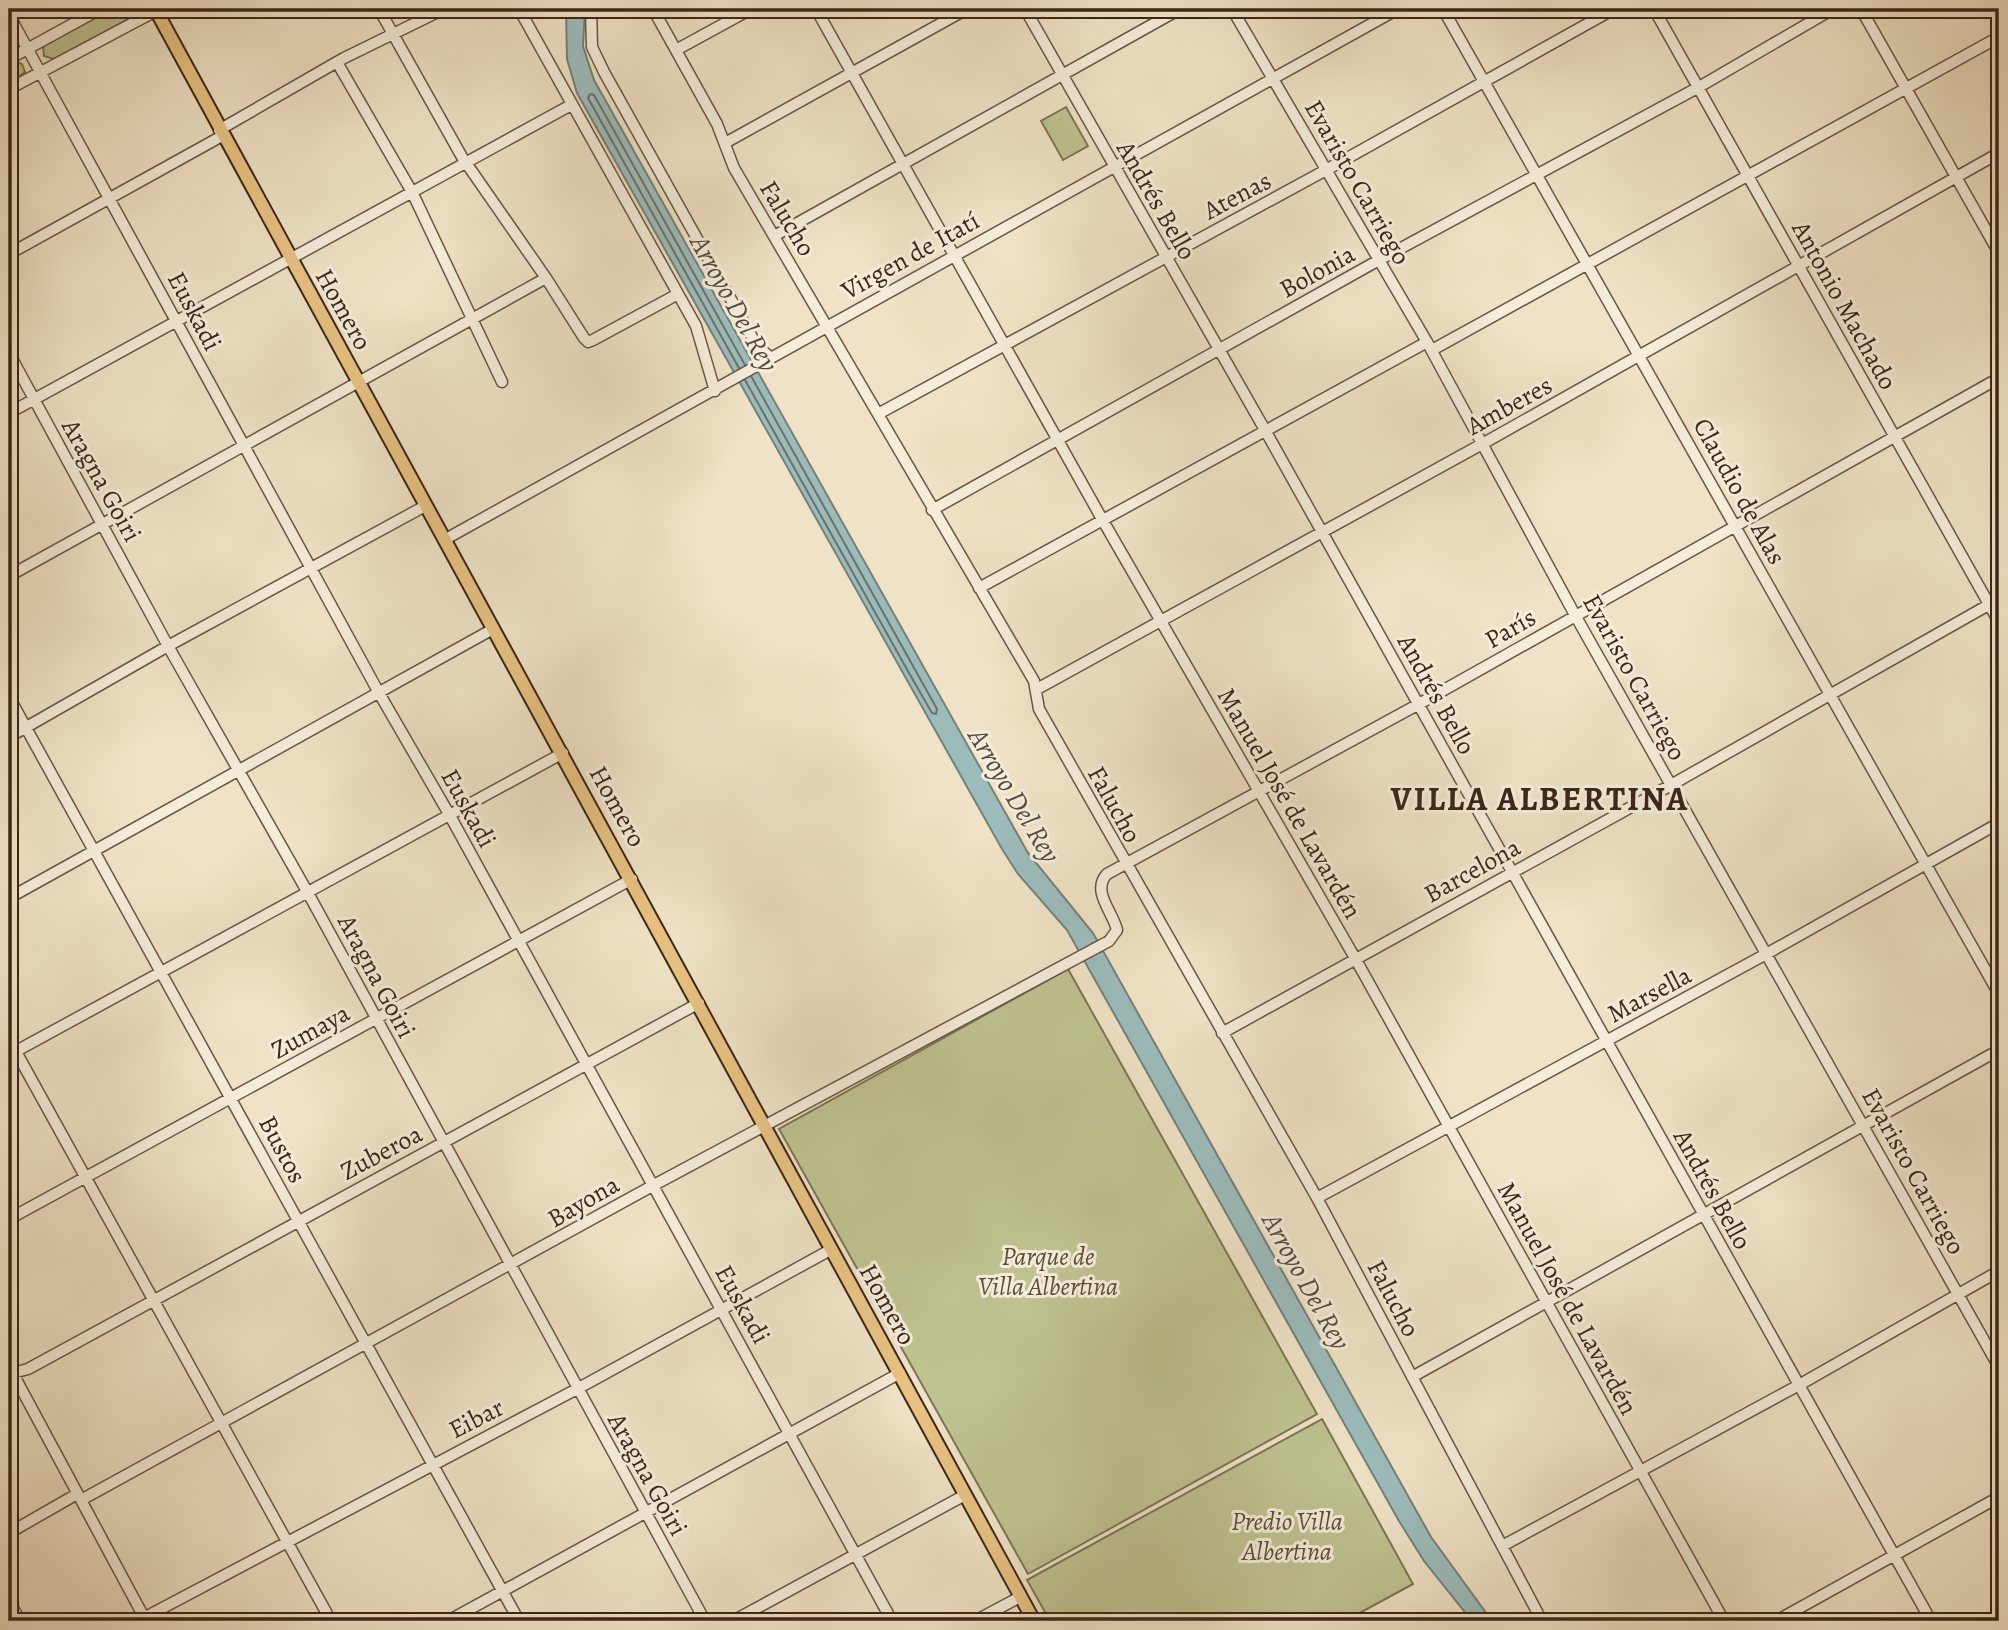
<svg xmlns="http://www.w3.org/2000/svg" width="2008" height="1630" font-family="Alegreya,serif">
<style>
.green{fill:#bfc291;stroke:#7e7455;stroke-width:2}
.water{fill:#9cbcbc;stroke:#76807b;stroke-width:2}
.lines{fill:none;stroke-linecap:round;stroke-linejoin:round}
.shore{stroke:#6c716a;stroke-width:2}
.minor-casing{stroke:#695544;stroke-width:13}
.major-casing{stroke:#3c2619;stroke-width:16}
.minor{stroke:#f5ecda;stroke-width:10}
.major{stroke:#e8c183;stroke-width:12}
.labels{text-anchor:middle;stroke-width:6;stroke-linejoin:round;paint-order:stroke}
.street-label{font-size:26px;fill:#3c2619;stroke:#f5ecda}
.park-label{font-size:26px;font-style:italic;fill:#5d4d37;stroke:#f5ecda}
.water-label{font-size:28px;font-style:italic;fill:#544c42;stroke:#f5ecda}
.district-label{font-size:33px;font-weight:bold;letter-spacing:2px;fill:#3c2619;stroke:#f5ecda}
</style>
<rect width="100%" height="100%" fill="#efe2c6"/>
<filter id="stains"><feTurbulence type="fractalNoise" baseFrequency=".00286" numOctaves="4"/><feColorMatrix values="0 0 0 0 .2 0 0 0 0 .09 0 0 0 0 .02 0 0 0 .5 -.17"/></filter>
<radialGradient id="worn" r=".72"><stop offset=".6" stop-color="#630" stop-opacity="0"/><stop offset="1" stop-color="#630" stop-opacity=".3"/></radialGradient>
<!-- green -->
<path class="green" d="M111 9H141L138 14 54 59 44 56 43 48 46 44Z
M15 61 22 64 25 72 9 84V64Z
M1066 107 1088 146 1063 160 1041 121Z
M1068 969 1317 1414 1028 1574 779 1129Z
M1322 1419 1413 1584 1345 1621H1050L1027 1580Z"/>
<!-- water -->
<path class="water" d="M566 9H585L583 46 594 80 1028 853 1093 933 1431 1537 1492 1621H1472L1424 1561 1399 1521 1067 930 1018 874 1002 849 577 93 567 59Z"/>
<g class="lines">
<!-- shore -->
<path class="shore" d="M739 368 588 98 590 94 594 95 745 365
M745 380 909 673 932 713 936 714 937 709 751 376"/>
<defs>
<path id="minor" d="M379 9 462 157 546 278 584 338 588 342 593 340 678 294
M519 9 696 326 715 391
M591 9 592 47 604 72 757 346 770 357
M653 9 717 124 734 168 1034 681 1039 709 1317 1198 1542 1621
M816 9 1102 519 1355 958 1724 1621
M1025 9 1265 430 1931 1621
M1232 9 1427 342 1575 615 1999 1367
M1443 9 1999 994
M1654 9 1999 622
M1861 9 1999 253
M9 15 379 693 449 814 892 1621
M676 50 751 9
M9 59 100 9
M338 64 412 192 502 382
M9 89 152 13
M219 130 344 58 444 9
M725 143 967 9
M776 235 1180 9
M9 254 222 136
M1432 350 1999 37
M9 353 168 646 308 893 705 1621
M9 413 571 105
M878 414 1326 170 1614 9
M932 510 1379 260 1699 87 1833 9
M444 540 1398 9
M9 576 546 278
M979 588 1427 342
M1037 689 1484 443 1999 153
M9 697 519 1621
M9 737 168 646 425 506
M9 898 493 629
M1222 1033 1671 785 1999 599
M9 1039 331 1621
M9 1055 563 753
M1317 1198 1768 953 1999 823
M9 1219 632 879
M9 1366 146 1621
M9 1374 28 1369 699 1003
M1412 1377 1999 1050
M81 1500 654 1185 1109 941 1117 930C1113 912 1091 891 1107 874L1419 704 1999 378
M9 1533 77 1494
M1504 1545 1799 1385 1999 1271
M9 1600 20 1621
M138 1621 577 1389 832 1249
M448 1621 900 1373
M733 1621 965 1495
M975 1621 1020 1597
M1776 1621 1999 1497"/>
<path id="major" d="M158 14 1034 1621"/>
</defs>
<!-- minor casing -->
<use href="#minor" class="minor-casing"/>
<!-- major casing -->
<use href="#major" class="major-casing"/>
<!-- minor -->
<use href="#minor" class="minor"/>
<!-- major -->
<use href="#major" class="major"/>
</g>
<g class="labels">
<!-- street labels -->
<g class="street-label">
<text transform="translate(1358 182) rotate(60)" y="9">Evaristo Carriego</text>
<text transform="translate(1237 195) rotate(-28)" y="9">Atenas</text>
<text transform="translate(1157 200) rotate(60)" y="9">Andrés Bello</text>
<text transform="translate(788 218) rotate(59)" y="9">Falucho</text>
<text transform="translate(910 255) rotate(-29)" y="9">Virgen de Itatí</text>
<text transform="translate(1317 271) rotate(-29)" y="9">Bolonia</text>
<text transform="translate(1845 305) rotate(61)" y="9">Antonio Machado</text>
<text transform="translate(344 309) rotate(61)" y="9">Homero</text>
<text transform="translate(195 311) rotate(62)" y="9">Euskadi</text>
<text transform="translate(1509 405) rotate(-29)" y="9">Amberes</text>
<text transform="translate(102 480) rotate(61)" y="9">Aragna Goiri</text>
<text transform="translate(1740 491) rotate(61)" y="9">Claudio de Alas</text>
<text transform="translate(1510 628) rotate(-30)" y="9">París</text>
<text transform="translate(1635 677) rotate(61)" y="9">Evaristo Carriego</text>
<text transform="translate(1437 694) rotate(61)" y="9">Andrés Bello</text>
<text transform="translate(1290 803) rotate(60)" y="9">Manuel José de Lavardén</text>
<text transform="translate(1115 804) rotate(61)" y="9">Falucho</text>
<text transform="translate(618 806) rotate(61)" y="9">Homero</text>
<text transform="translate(469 808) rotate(61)" y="9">Euskadi</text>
<text transform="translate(1472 870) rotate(-29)" y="9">Barcelona</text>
<text transform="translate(377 976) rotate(62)" y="9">Aragna Goiri</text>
<text transform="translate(1649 994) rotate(-28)" y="9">Marsella</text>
<text transform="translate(310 1031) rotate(-29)" y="9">Zumaya</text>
<text transform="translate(283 1149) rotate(62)" y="9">Bustos</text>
<text transform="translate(381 1152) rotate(-28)" y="9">Zuberoa</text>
<text transform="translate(1914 1171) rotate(61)" y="9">Evaristo Carriego</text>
<text transform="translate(1713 1189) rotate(61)" y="9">Andrés Bello</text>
<text transform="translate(583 1201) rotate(-30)" y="9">Bayona</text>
<text transform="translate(1394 1298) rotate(62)" y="9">Falucho</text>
<text transform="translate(1568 1298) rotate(61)" y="9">Manuel José de Lavardén</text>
<text transform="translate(743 1304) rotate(61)" y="9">Euskadi</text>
<text transform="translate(888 1304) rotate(61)" y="9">Homero</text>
<text transform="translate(476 1418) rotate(-27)" y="9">Eibar</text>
<text transform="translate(648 1474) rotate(61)" y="9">Aragna Goiri</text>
</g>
<!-- park labels -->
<g class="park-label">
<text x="1048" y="1265">Parque de<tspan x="1048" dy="30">Villa Albertina</tspan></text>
<text x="1287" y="1530">Predio Villa<tspan x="1287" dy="30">Albertina</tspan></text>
</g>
<!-- water labels -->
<g class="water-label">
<text transform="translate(735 303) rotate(61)" y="10">Arroyo Del Rey</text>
<text transform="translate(1015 795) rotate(59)" y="10">Arroyo Del Rey</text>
<text transform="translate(1307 1281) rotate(61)" y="10">Arroyo Del Rey</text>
</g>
<!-- district labels -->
<g class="district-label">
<text x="1540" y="810">VILLA ALBERTINA</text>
</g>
</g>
<!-- margin -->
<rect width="2008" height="1630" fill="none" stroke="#efe2c6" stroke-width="35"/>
<rect x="10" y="10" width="1987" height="1609" fill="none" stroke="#3c2619" stroke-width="3.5"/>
<rect x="18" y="18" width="1973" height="1595" fill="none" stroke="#3c2619" stroke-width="2"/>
<rect width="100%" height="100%" filter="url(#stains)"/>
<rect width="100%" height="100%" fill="url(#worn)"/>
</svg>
